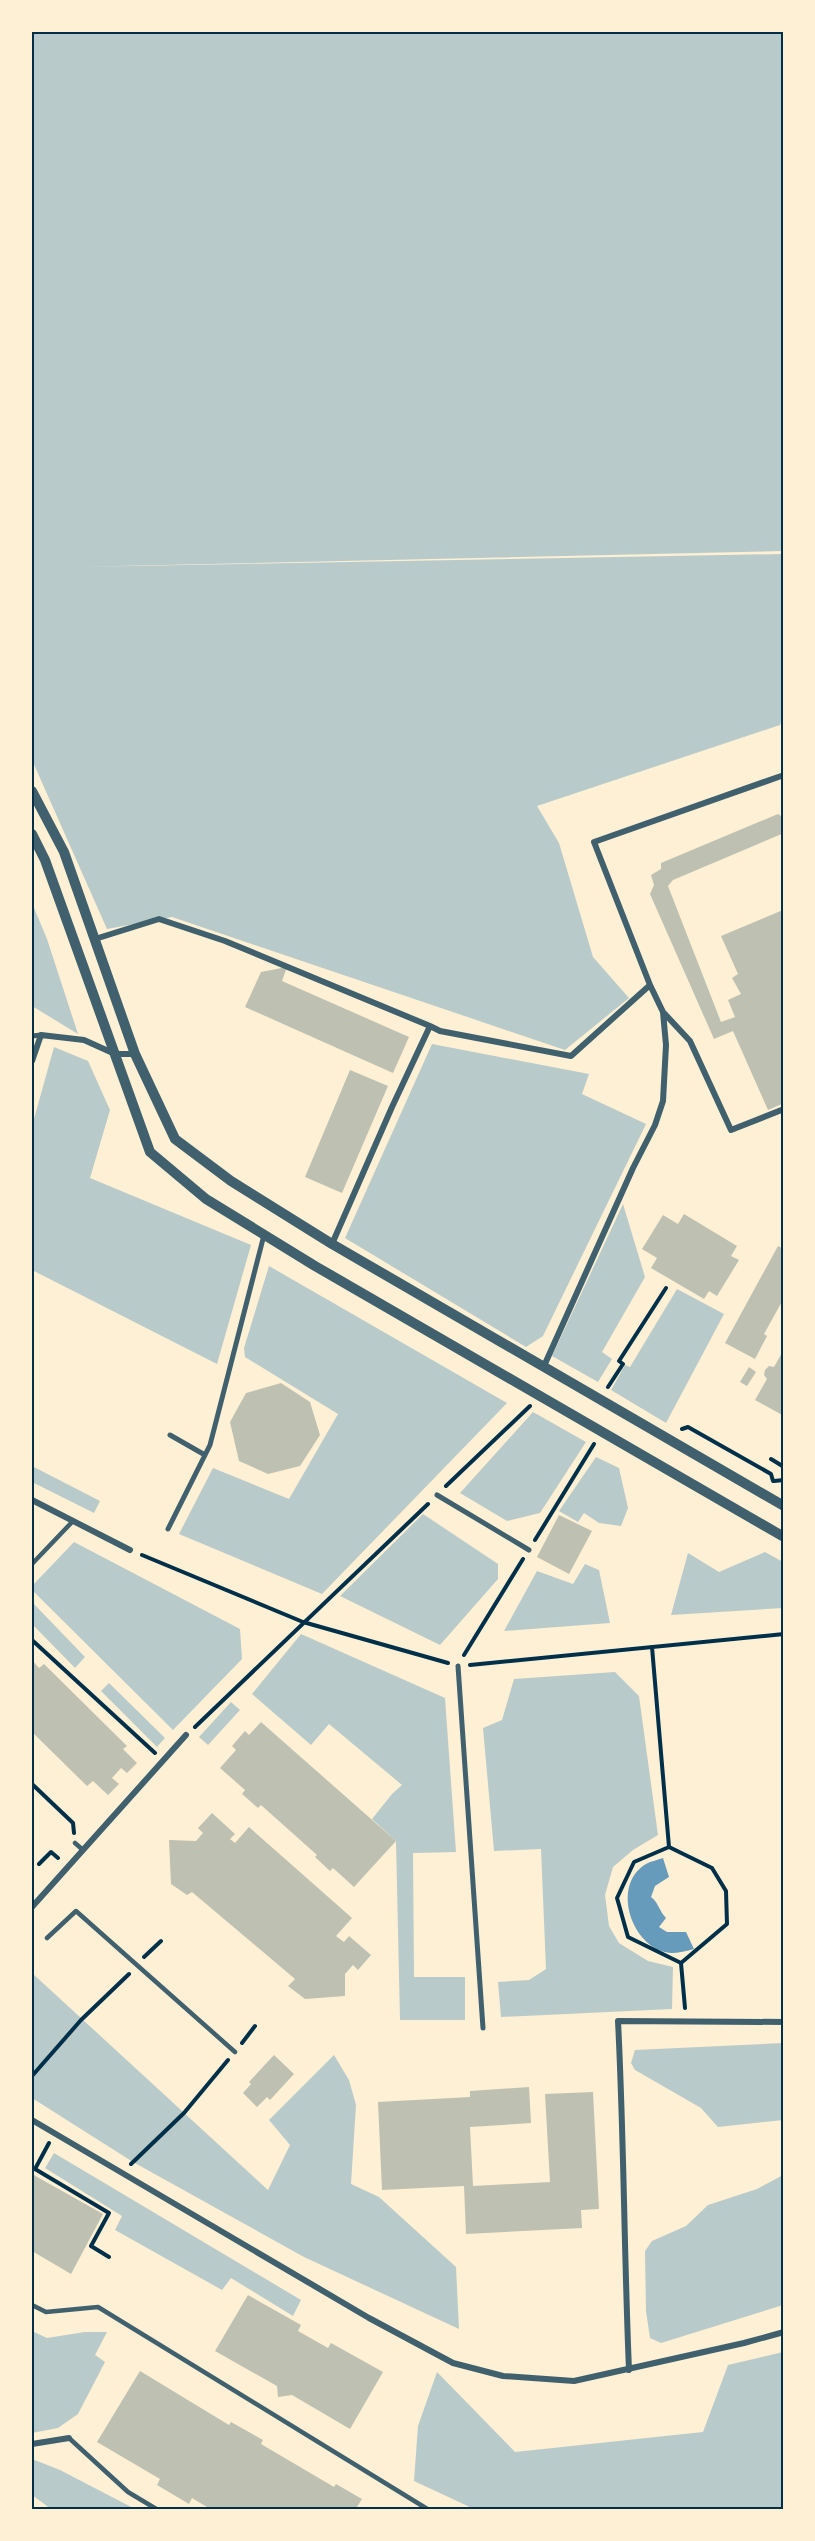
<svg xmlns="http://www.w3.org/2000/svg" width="815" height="2541" font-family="Bitter,serif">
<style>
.green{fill:#b9caca}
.water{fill:#669bbc}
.building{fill:#bec0b2}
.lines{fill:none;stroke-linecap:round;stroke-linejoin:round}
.path{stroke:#003049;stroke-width:4}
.service{stroke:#3f606c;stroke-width:4.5}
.pedestrian{stroke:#3f606c;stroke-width:5}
.minor{stroke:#3f606c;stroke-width:6}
.tertiary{stroke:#3f606c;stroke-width:10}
.neatline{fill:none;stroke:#003049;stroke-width:2}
</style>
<rect width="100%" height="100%" fill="#fdf0d5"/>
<!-- green -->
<path class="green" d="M32 32H783V551L73 567 783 554 784 714 780 725 537 806 559 843 593 957 629 998 565 1050 172 917 107 929 32 760Z
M32 903 47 939 78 1034 32 1006Z
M432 1044 589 1074 582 1094 646 1124 543 1336 526 1347 345 1238Z
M54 1047 88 1061 110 1110 90 1178 251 1245 217 1364 32 1270V1126Z
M623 1204 645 1277 602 1352 612 1359 598 1382 552 1356Z
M269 1266 507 1403 322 1594 179 1534 213 1468 289 1499 338 1414 245 1357 244 1348Z
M677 1289 724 1314 666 1423 611 1390 625 1365 630 1367Z
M533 1412 586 1442 540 1513 507 1521 460 1493Z
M596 1457 619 1468 628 1508 621 1526 599 1523 584 1513 578 1522 559 1511Z
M32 1466 100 1501 94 1513 32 1482Z
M423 1514 498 1564V1579L440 1645 340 1596Z
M74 1542 240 1629 242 1659 173 1730 32 1590V1586Z
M765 1552 783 1562V1608L671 1615 688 1553 719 1572Z
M585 1564 599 1570 610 1623 504 1631 537 1571 573 1584Z
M32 1602 85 1657 75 1668 32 1624Z
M301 1634 445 1698 456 1852 413 1853 414 1977H465V2020H400L396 1841 372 1819 392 1794 402 1785 329 1724 311 1745 252 1694Z
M615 1672 639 1696 658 1835 633 1850 613 1867 605 1895 609 1926 619 1943 648 1961 673 1967 672 2009 501 2017 498 1982 529 1980 546 1969 541 1849 494 1851 483 1728 502 1720 514 1679Z
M109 1683 165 1738 157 1747 101 1691Z
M231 1702 240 1710 208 1745 199 1737Z
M32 1973 268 2190 290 2145 269 2120 334 2055 349 2080 356 2105 351 2184 379 2197 456 2267 459 2329 304 2257 133 2162 32 2098Z
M783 2043V2120L718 2127 701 2108 635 2070 631 2063 635 2050Z
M54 2153 301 2300 293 2316 231 2278 222 2290 115 2230 122 2216 45 2168Z
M783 2175V2305L661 2343 650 2338 646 2311 645 2251 652 2241 686 2226 708 2205 757 2189Z
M32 2331 47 2338 85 2332H107L95 2355 105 2362 78 2414 58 2428 32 2433Z
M783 2352V2509H474L414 2481 418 2426 437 2372 515 2452 703 2432 728 2365Z
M32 2459 60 2470 135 2509H51L32 2495Z"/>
<!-- water -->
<path class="water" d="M663 1858 669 1877 655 1886 651 1897C659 1903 659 1911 666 1918L659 1927 667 1932H686L694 1949C687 1951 678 1953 671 1953 632 1950 610 1885 646 1864 651 1861 658 1860 663 1858Z"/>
<!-- building -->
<path class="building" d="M778 814 784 818V833L673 880 668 886 721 1022 735 1017 728 1000 741 994 732 978 738 974 721 936 783 910 784 1103 768 1110 733 1031 714 1039 650 894 654 885 651 875 661 869V863Z
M287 967 282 981 409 1037 393 1073 245 1007 261 972Z
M350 1070 388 1086 342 1193 305 1177Z
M684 1214 737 1246 731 1256 739 1260 717 1296 709 1291 704 1299 651 1268 657 1258 642 1249 663 1215 678 1224Z
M778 1246 784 1249V1298L764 1334 767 1336 755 1359 725 1343Z
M784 1349V1416L755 1400 767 1379 764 1375 765 1370 769 1366 774 1367Z
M749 1367 756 1372 747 1386 740 1382Z
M281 1383 310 1402 320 1435 300 1466 268 1474 239 1461 230 1422 246 1393Z
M559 1515 592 1531 569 1574 537 1557Z
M32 1660 39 1668 44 1664 127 1746 123 1749 137 1763 127 1773 121 1768 112 1778 119 1784 108 1795 93 1781 87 1786 32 1732Z
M261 1722 396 1841 354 1887 333 1868 330 1871 315 1857 317 1855 261 1805 258 1808 242 1794 245 1790 220 1768 236 1750 232 1746 245 1731 249 1735Z
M212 1813 235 1834 230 1839 235 1843 249 1827 352 1918 336 1936 344 1942 349 1936 371 1955 358 1970 353 1965 345 1974V1996L305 1999 288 1986 295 1979 192 1892 187 1895 171 1884 169 1840 196 1841 203 1833 198 1828Z
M274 2055 294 2074 270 2100 267 2097 257 2107 243 2093 251 2084 249 2082Z
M529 2087 531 2123 470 2127 473 2186 550 2182 545 2094 593 2092 599 2209 581 2210 582 2228 466 2234 464 2186 382 2190 378 2102 470 2097V2091Z
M32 2174 103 2214 71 2274 32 2251Z
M248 2295 301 2325 298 2331 328 2348 331 2343 383 2372 350 2429 292 2395 278 2397 277 2386 215 2351Z
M140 2371 229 2425 231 2422 263 2440 261 2444 334 2487 336 2484 362 2499 355 2510H212L192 2498 189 2504 157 2485 160 2479 97 2442Z"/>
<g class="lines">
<!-- path -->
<path class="path" d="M608 1387 623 1364 619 1361 666 1288
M682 1429 688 1427 771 1474 773 1481
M771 1459 784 1467
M774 1481 784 1480
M446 1486 530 1406
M535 1540 594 1444
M142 1555 303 1622 448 1663
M32 1640 155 1753
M652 1647 669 1847 634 1862 617 1898 628 1937 681 1963 685 2008
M464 1655 523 1559
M470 1665 784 1634
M195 1727 428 1504
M32 1784 73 1823 74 1833
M669 1847 712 1868 726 1891 727 1924 681 1963
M39 1864 51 1852 58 1858
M144 1957 161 1941
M242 2043 255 2026
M32 2076 81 2020 129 1974
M49 2143 35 2169 109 2213 91 2246 109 2257
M131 2164 184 2113 228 2060"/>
<!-- service -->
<path class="service" d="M32 1564 73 1521
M75 1843 83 1850
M47 1938 76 1911 235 2052
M32 2305 46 2312 98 2307 429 2510
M69 2438 128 2492 158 2510"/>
<!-- pedestrian -->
<path class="pedestrian" d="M32 1036 41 1035
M170 1435 205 1455
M437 1495 529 1550
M168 1529 210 1445 264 1235
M458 1666 483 2028"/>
<!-- minor -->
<path class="minor" d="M95 939 159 919 225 941 430 1026
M650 985 594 842 784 775
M663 1012 690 1041 731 1130 784 1109
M32 1061 41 1035 84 1040 115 1054H135
M332 1244 392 1107 430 1026 440 1031 571 1056 650 985 663 1012 666 1045 663 1101 655 1125 633 1168 544 1366
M32 1500 130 1550
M32 1907 186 1735
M32 2120 369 2318 453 2363 503 2376 574 2381 744 2343 784 2332
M629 2370C624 2253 624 2138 618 2021L784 2022
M32 2444 69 2438"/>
<!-- tertiary -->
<path class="tertiary" d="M32 791 64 852 135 1054 175 1139 231 1181 332 1244 784 1506
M32 834 45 860 150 1152 206 1199 315 1266 784 1537"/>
</g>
<!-- border -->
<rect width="815" height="2541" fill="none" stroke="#fdf0d5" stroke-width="66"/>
<rect x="33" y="33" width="749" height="2475" class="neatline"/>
</svg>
